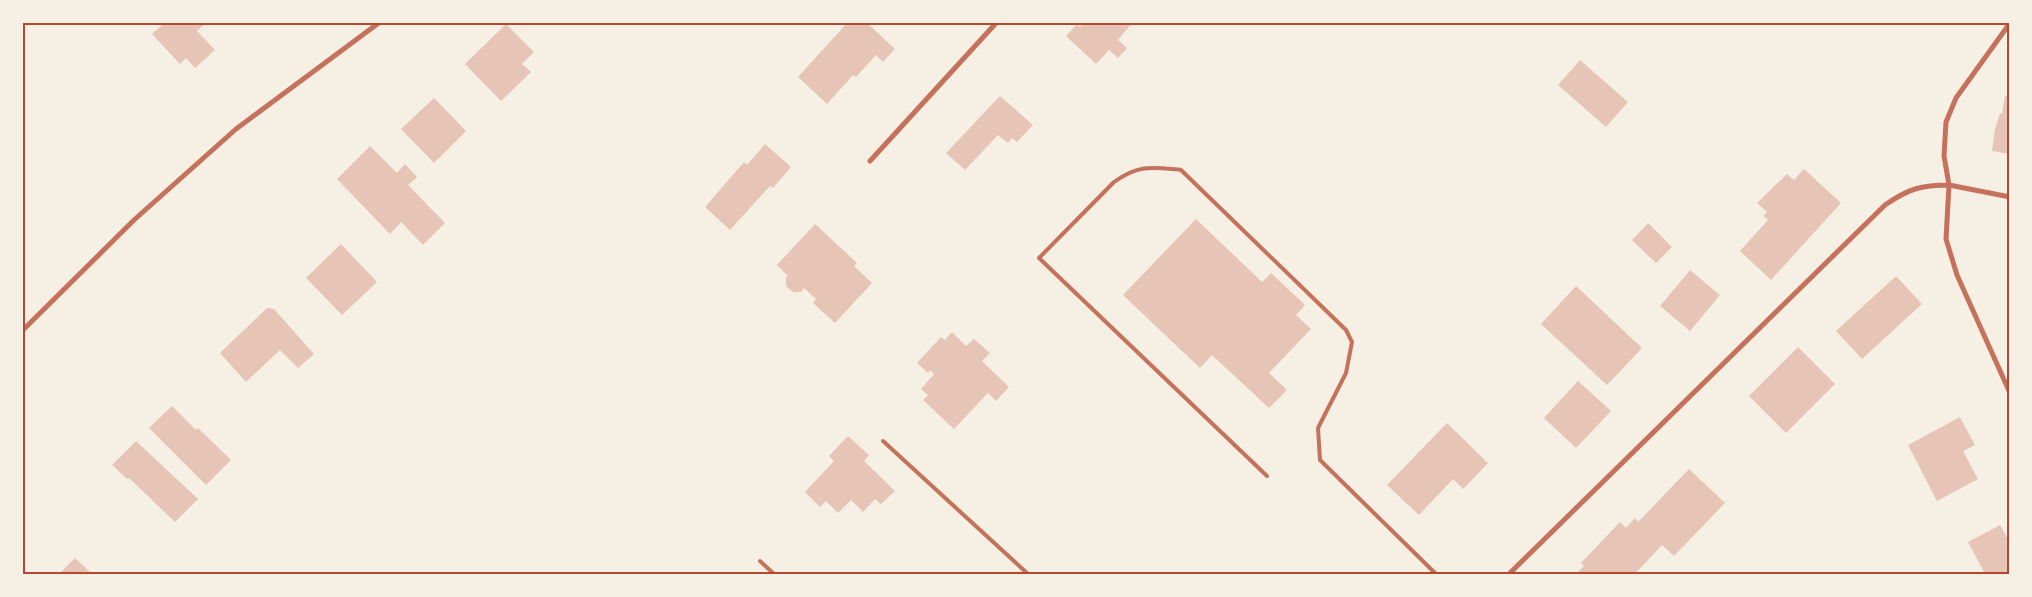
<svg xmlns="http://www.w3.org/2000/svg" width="2032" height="597" font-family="'Work Sans',sans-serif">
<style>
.building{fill:#e6c5b7}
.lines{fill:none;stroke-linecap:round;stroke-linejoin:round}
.service{stroke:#c5725c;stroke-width:4}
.minor{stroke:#c5725c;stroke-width:5}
.neatline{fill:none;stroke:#b5482f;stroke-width:2}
</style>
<rect width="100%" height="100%" fill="#f6efe4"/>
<!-- building -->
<path class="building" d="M165 22H207L197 31 215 50 195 68 186 58 180 64 152 34Z
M848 22H866L895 49 883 62 876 55 856 77 853 75 827 104 798 77Z
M1084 22H1133L1118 40 1127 48 1118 58 1109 50 1096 64 1066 36 1077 24 1080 27Z
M506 24 534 52 522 64 531 72 501 101 465 64Z
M1580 60 1628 102 1606 127 1558 85Z
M1000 96 1033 125 1017 142 1012 138 1008 143 998 135 965 170 946 153Z
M2005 96 2010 97V154L1992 151 1995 129 2000 113 2002 114Z
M434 98 466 131 434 163 401 129Z
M765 144 791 167 773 188 770 186 730 230 705 207 744 162 747 165Z
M370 146 397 173 405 164 417 177 408 185 445 223 423 245 401 222 390 234 337 179Z
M1804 169 1841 203 1771 280 1740 251 1768 220 1763 216 1767 212 1757 203 1787 174 1794 180Z
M1196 219 1262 282 1271 273 1305 305 1296 315 1311 329 1269 373 1287 390 1269 408 1212 355 1200 368 1123 295Z
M1648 223 1672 247 1656 263 1632 240Z
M815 224 857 263 854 266 872 283 835 323 813 303 816 299 804 288 801 292H793L786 286V277L788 276 777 265Z
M341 244 377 282 342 315 306 278Z
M1690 270 1720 295 1690 331 1660 306Z
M1896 276 1922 304 1862 359 1836 331Z
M1576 286 1642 348 1607 385 1541 324Z
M267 308 274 309 314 354 298 368 280 350 246 382 220 353Z
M952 332 966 346 974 339 990 353 982 361 1009 387 996 401 988 393 954 429 923 400 928 395 921 389 934 374 930 370 928 373 917 363 941 337 945 340Z
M1798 347 1835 384 1786 433 1749 396Z
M1578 381 1611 411 1576 448 1544 418Z
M172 406 196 430 198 428 231 460 206 485 149 428Z
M1960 417 1975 445 1963 451 1978 479 1937 501 1908 445Z
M1447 423 1488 463 1463 489 1453 479 1419 515 1387 485Z
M848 436 869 455 864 461 895 491 881 504 875 499 863 512 851 500 838 513 826 501 820 507 805 492 834 461 829 456Z
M136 441 198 499 175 522 129 478 127 479 112 465Z
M1689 469 1725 503 1674 556 1662 545 1635 574H1576L1584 566 1581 563 1620 522 1626 528 1635 518 1638 522Z
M2000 525 2010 543V574H1985L1968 542Z
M75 558 92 574H59Z"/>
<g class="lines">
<!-- service -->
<path class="service" d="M883 441 1028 574
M1267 476 1039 258 1114 182C1139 164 1152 167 1181 170L1346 330 1352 342 1346 373 1318 428 1320 460 1436 574
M760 561 774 574"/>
<!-- minor -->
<path class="minor" d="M870 161 997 22
M2010 197 1949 185 1946 239 1957 275 2010 393
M22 331 134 220 236 129 380 22
M1509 574 1885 205C1908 189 1921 185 1949 185L1944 156 1946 122 1956 98 2010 23"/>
</g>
<!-- border -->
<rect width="2032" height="597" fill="none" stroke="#f6efe4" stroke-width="48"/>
<rect x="24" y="24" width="1984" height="549" class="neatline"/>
</svg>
